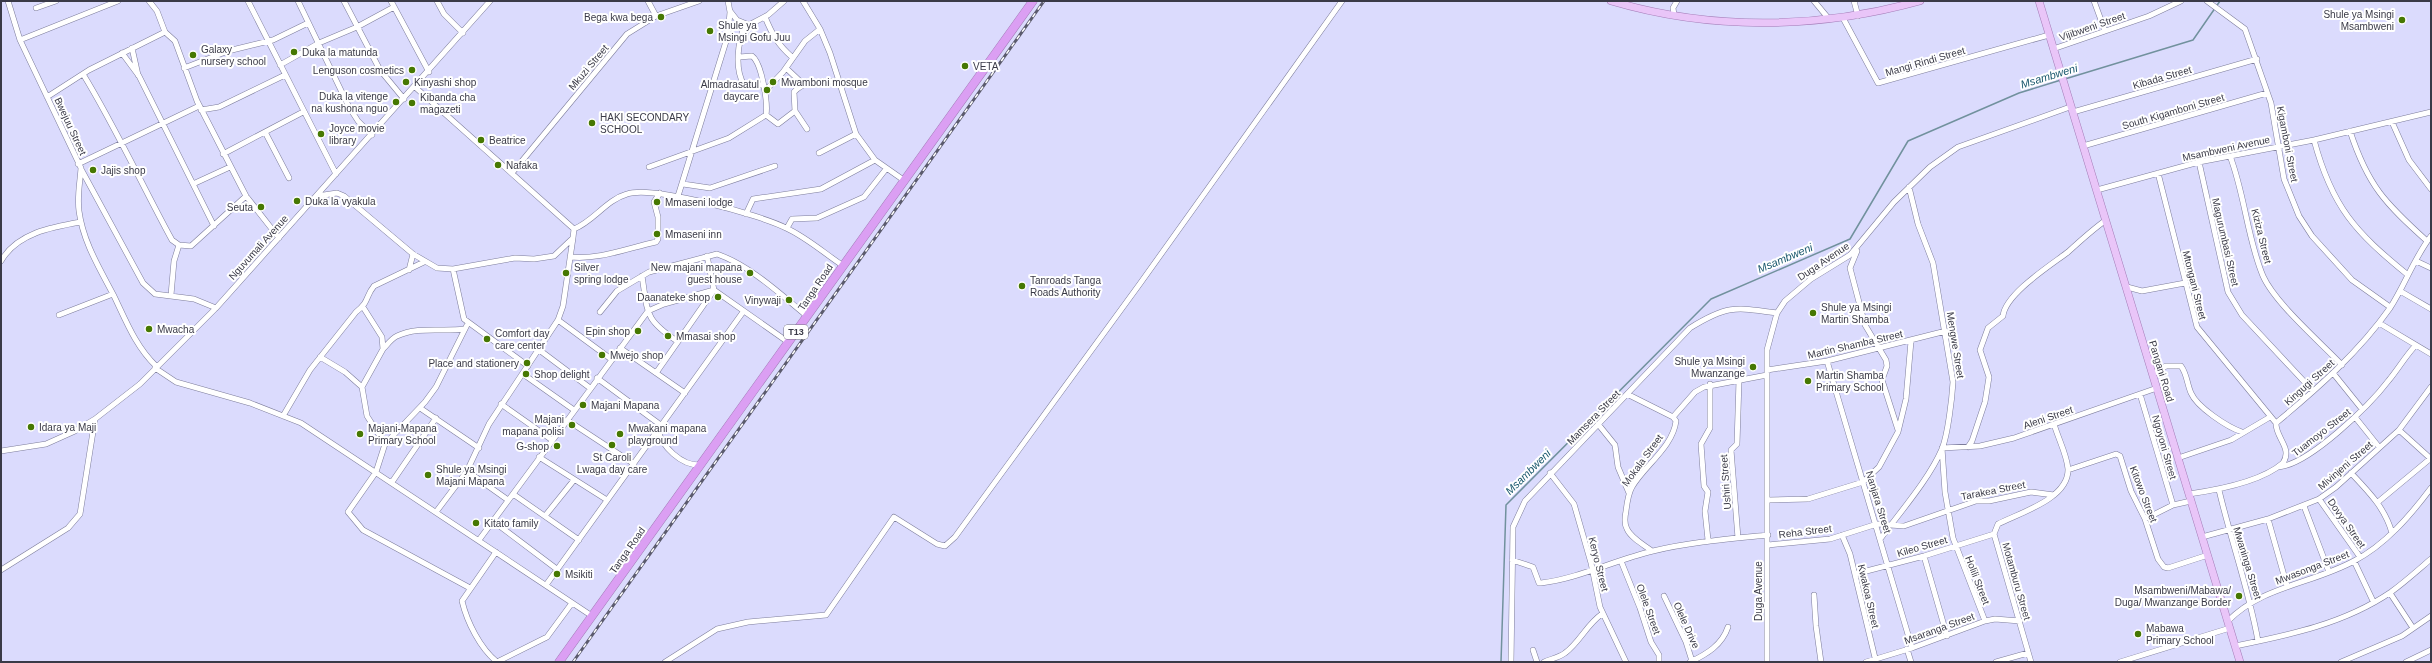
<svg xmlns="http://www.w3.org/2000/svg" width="2432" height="663" font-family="Helvetica,sans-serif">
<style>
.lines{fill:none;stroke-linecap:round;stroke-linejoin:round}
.stream{stroke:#71919d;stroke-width:1.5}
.minor-casing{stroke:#7d7d9b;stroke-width:6}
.major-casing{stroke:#a37cb7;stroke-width:8}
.highway-casing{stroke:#a37cb7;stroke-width:9}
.minor{stroke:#fff;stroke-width:5}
.major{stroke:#e9c5f8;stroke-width:7}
.highway{stroke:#db9ff3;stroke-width:8}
.rail-casing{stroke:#5b5b6d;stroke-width:3}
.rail{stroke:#fff;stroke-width:1.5;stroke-dasharray:4.5;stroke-linecap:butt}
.poi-dot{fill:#467802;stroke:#fff;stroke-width:1.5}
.labels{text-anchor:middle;stroke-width:4;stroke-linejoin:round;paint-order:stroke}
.shield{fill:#fff;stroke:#75757e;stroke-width:1}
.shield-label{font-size:9px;font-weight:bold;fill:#3a3a47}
.poi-label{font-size:10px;fill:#3a3a47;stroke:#fff;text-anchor:start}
.street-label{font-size:10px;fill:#3a3a47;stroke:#fff}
.water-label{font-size:11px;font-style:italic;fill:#1a586d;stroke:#fff}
</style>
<rect width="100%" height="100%" fill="#dbdbfd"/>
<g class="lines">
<!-- stream -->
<path class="stream" d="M2065 79 2193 40 2220 1
M1501 662 1506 505 1711 299 1850 239 1908 141 2019 93 2061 80"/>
<defs>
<path id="minor" d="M8 1 20 40 81 168C80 183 77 196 79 211 83 242 100 269 114 296 126 321 136 347 156 366
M149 1 157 11 165 32 175 41 197 101 246 196 279 238
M248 1 336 174
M298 1 349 107 358 121 372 135
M344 1 380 70 404 99
M391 1 429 72
M437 1 444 14 463 33
M648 1 656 16
M803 1 820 29 830 53 856 134 875 160 905 181
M1814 1 1829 19
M1854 1 1858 16
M2094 1 2105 31
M2207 1 2245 29 2271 103 2284 179 2299 216 2312 236 2352 280 2390 307
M36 8 56 1
M730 11 737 20 749 25 768 15 784 1
M1674 15 1673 8 1677 1
M765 17C772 34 778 45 792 57
M1843 18 1878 83 2049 35
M745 25C738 42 734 68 744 85H763
M20 40 118 1
M132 48 138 75
M2053 49 2149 16 2181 1
M122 53 139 76 214 226
M280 65 319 43 357 27 394 7
M184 68 228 51 273 40 308 23
M786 68 803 84
M83 74C116 128 142 185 172 240L179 245 191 246 246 196
M415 87 574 229C594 221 606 200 627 194 652 185 761 215 786 228 806 237 824 253 842 265
M765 91 783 72 805 41 820 29
M47 97 89 70 165 32
M201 110 219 107 285 75
M2073 112 2257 59
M766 115 778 124 795 111
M2392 122 2409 160 2431 189
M807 129 795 111 794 92C806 79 822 82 839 81
M2350 131C2368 186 2385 203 2427 241
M265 132 289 178
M2314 140C2332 207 2355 232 2408 275
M2083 146 2267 93
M819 153 856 134
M223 154 303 112
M2230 156C2245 195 2247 238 2263 276 2275 303 2320 342 2342 365
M2199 162 2228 292 2242 315 2313 391
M78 164 199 106
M649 167 729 138 766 115C768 104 762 63 752 56L739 57
M81 169 143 283 155 294 194 299 216 308
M512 173 627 34 656 16 699 1
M2158 173 2197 327 2276 423
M193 184 230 167
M683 184 710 188 775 166
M2097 190 2199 162 2314 140 2431 112
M317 196 337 193 344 196 413 254 437 268 453 269 515 258 534 259 554 256 573 238 574 229
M678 196 728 35 730 12 728 1
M746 214 753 199 821 189 875 160
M787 228 792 219 817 218 864 197 886 169
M1857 251 1850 268 1865 325 1886 360 1887 366 1882 380 1898 430
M570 257C599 260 628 248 656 242L658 239V217L654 202 660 193
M1 261C17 233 52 227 81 222
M2416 261 2431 268
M453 269 464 319 528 366
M409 270 413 254
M642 276C648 313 644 319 677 341
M2127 287 2142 291 2185 283
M2400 291 2431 309
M171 295 174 261 179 245
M363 307 382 337 383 349 362 387 367 416 385 444
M600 312 617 291 649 272 717 254C751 266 780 294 807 316
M59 315 113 294
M558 320 611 359
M468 323 436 387 425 402 385 444 376 472 348 512 363 530 470 588
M2379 323 2431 354
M620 348 685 393
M383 349C387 345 392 338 397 336 418 326 442 332 464 329
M538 349 590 388
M320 357 345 372 362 387
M1827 361 1912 648
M155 368 176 382 250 403 301 423 592 616
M1767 370 1827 361 1946 331
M656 373 714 290 707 256
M2333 373 2362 409
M523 374 574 410
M2153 374 2166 366H2181C2187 374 2187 384 2191 393 2197 407 2227 427 2242 432
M597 378 662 426
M1627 394 1673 417 1695 392 1704 387 1767 375
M2140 394 2173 505
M501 404 552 440
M420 408 479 448
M283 416 310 370 356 312C370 301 365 297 374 286L424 262
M2355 417 2379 447
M567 420 634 464
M1598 424 1615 445 1618 467 1629 493
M658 430C662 447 681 465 699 465
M2399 430 2431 459
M1968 447 1972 441 1985 402 1989 377 1980 350 1988 328 2003 316C2005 294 2051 265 2068 252 2080 241 2092 230 2106 220
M1 451 46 444 75 431 95 419 140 384 216 308 490 1
M539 457 607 500
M2178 458 2231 440 2270 417
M2278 467C2309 465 2370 405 2389 380 2398 369 2405 357 2415 346
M2068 470 2116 454 2120 456 2131 491 2145 519 2158 559 2164 567 2168 568 2208 555
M1550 473 1574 504 1591 563 1600 607 1626 662
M2351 473C2369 492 2385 508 2392 533
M392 482 436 418
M2219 490C2231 541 2249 590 2258 641
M513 494 579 540
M2189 494C2217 490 2261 482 2283 463 2293 448 2275 437 2276 423 2317 389 2359 352 2390 308 2405 285 2414 258 2431 236
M2319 499 2360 557
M508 500 467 471 489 424 558 320 563 306 573 238
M1768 500 1808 499 1863 482 1879 467 1898 432 1906 399 1911 341
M2378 502 2431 458
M2304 506 2329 572
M436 512 467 471
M545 516 574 480
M2145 519 2173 505 2191 501
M2268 519 2287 586
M493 521 558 570
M1842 535 1850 554 1876 662
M2202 537 2268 519 2319 499 2336 487 2399 430 2431 387
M1738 538 1731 450 1737 444 1739 380
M1881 538C1901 511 1929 479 1942 449 1948 434 1952 398 1953 382L1933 263 1918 224 1909 187
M479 540 648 311 664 304 714 290 788 342
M1708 540 1705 511 1708 492 1704 486 1701 444 1710 428V384
M1768 545 1830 539 1877 524 1904 526 1976 501H1989L2031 492 2054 495
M1652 551C1644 545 1631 538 1627 529 1624 524 1625 516 1626 511 1627 503 1628 494 1632 487 1644 466 1673 447 1676 421L1673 417
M496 552 462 601C467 622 480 648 497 662L547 637 572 603
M1924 556 1947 636
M1512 560 1533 567 1539 583H1541C1580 578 1615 560 1653 551 1691 542 1729 539 1768 535
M1621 561 1640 608 1651 642 1659 655V662
M2354 561 2373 601
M1 570 68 528 80 514 95 419
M1855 574 1924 556 1994 534
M546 585 743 312
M2390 593 2413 628
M1814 595 1816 626 1821 662
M1664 596 1686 642 1692 661
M1985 621 1953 538 1945 492 1942 448 1980 446 2014 438 2157 388
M2228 621C2262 586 2312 584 2354 561 2385 545 2410 516 2431 488
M2235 646C2289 635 2344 624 2391 592 2405 582 2418 570 2431 559
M1907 649 1911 662
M1533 650 1537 662
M665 662 717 629 748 622 826 615 894 517 937 544 945 546 955 537 1139 285 1342 1
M1511 662 1513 527 1525 501 1690 328C1727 305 1735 307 1777 313
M1544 662C1551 659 1560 657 1565 653 1580 642 1587 624 1602 614
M1690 662C1707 654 1722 645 1728 627
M1767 662V350L1777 313 1785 301 1811 279 1850 255 1894 202 1930 167 1958 147 2070 107
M1866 662 1912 648 1985 621 1995 619 2020 621
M1996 662 2028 653
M2031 662 1994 534 1998 524C2019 513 2069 499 2068 469 2067 455 2058 438 2054 424
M2120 662 2230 628
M2341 662 2402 636 2431 616
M2406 662 2431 650"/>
<path id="major" d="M1611 1C1712 31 1819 29 1920 1
M2039 1 2240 662"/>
<path id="highway" d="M559 662 1033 1"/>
</defs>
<!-- minor casing -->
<use href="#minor" class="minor-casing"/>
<!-- major casing -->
<use href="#major" class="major-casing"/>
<!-- highway casing -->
<use href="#highway" class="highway-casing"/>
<!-- minor -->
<use href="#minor" class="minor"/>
<!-- major -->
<use href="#major" class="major"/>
<!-- highway -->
<use href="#highway" class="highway"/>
<defs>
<path id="rail" d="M573 662 1044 1"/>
</defs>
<!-- rail casing -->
<use href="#rail" class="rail-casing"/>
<!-- rail -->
<use href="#rail" class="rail"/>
</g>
<!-- markers -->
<g class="poi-dot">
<circle cx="661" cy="17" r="4"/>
<circle cx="2402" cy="20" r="4"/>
<circle cx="710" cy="31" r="4"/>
<circle cx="294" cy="52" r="4"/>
<circle cx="193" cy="55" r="4"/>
<circle cx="965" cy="66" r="4"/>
<circle cx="412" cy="70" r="4"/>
<circle cx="406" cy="82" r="4"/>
<circle cx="773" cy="82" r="4"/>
<circle cx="767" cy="90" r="4"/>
<circle cx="396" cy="102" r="4"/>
<circle cx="412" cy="103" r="4"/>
<circle cx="592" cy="123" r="4"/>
<circle cx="321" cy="134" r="4"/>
<circle cx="481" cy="140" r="4"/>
<circle cx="498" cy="165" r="4"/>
<circle cx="93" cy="170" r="4"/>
<circle cx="297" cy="201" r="4"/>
<circle cx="657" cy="202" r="4"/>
<circle cx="261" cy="207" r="4"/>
<circle cx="657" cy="234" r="4"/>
<circle cx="566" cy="273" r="4"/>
<circle cx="750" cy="273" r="4"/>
<circle cx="1022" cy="286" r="4"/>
<circle cx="718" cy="297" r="4"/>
<circle cx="789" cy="300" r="4"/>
<circle cx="1813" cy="313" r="4"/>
<circle cx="149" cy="329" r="4"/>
<circle cx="638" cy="331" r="4"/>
<circle cx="668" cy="336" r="4"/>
<circle cx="487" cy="339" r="4"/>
<circle cx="602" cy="355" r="4"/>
<circle cx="527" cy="363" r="4"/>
<circle cx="1753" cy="367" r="4"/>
<circle cx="526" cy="374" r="4"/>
<circle cx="1808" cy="381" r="4"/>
<circle cx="583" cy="405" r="4"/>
<circle cx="572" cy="425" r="4"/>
<circle cx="31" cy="427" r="4"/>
<circle cx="360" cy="434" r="4"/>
<circle cx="620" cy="434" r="4"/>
<circle cx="612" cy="445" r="4"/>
<circle cx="557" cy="446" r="4"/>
<circle cx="428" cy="475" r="4"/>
<circle cx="476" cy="523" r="4"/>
<circle cx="557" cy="574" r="4"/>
<circle cx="2239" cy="596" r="4"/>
<circle cx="2138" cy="634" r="4"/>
</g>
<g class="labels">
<!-- shield labels -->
<rect class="shield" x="784" y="325" width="24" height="14" rx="3"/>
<g class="shield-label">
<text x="796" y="335">T13</text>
</g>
<!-- poi labels -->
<g class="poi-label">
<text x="2394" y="18" text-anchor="end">Shule ya Msingi<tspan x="2394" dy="12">Msambweni</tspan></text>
<text x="653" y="21" text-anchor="end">Bega kwa bega</text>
<text x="718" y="29">Shule ya<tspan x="718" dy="12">Msingi Gofu Juu</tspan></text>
<text x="201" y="53">Galaxy<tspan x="201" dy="12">nursery school</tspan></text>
<text x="302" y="56">Duka la matunda</text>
<text x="973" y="70">VETA</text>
<text x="404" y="74" text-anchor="end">Lenguson cosmetics</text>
<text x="414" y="86">Kinyashi shop</text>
<text x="781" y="86">Mwamboni mosque</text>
<text x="759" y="88" text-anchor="end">Almadrasatul<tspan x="759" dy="12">daycare</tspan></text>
<text x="388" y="100" text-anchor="end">Duka la vitenge<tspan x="388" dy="12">na kushona nguo</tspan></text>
<text x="420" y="101">Kibanda cha<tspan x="420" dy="12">magazeti</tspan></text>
<text x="600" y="121">HAKI SECONDARY<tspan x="600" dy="12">SCHOOL</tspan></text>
<text x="329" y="132">Joyce movie<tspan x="329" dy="12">library</tspan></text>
<text x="489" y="144">Beatrice</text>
<text x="506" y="169">Nafaka</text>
<text x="101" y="174">Jajis shop</text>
<text x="305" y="205">Duka la vyakula</text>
<text x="665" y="206">Mmaseni lodge</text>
<text x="253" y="211" text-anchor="end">Seuta</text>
<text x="665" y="238">Mmaseni inn</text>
<text x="574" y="271">Silver<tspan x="574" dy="12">spring lodge</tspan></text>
<text x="742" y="271" text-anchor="end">New majani mapana<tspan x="742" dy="12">guest house</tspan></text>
<text x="1030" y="284">Tanroads Tanga<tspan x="1030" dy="12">Roads Authority</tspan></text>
<text x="710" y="301" text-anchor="end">Daanateke shop</text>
<text x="781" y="304" text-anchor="end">Vinywaji</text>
<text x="1821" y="311">Shule ya Msingi<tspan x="1821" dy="12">Martin Shamba</tspan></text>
<text x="157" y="333">Mwacha</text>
<text x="630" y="335" text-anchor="end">Epin shop</text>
<text x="495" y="337">Comfort day<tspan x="495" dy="12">care center</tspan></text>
<text x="676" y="340">Mmasai shop</text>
<text x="610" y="359">Mwejo shop</text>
<text x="1745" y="365" text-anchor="end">Shule ya Msingi<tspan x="1745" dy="12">Mwanzange</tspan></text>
<text x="519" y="367" text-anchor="end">Place and stationery</text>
<text x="534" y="378">Shop delight</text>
<text x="1816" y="379">Martin Shamba<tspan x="1816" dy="12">Primary School</tspan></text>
<text x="591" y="409">Majani Mapana</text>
<text x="564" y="423" text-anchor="end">Majani<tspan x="564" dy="12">mapana polisi</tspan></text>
<text x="39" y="431">Idara ya Maji</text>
<text x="368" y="432">Majani-Mapana<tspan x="368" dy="12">Primary School</tspan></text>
<text x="628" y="432">Mwakani mapana<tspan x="628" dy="12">playground</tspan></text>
<text x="549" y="450" text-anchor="end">G-shop</text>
<text x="612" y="461" text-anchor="middle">St Caroli<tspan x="612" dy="12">Lwaga day care</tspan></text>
<text x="436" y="473">Shule ya Msingi<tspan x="436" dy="12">Majani Mapana</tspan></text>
<text x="484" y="527">Kitato family</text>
<text x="565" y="578">Msikiti</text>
<text x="2231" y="594" text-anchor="end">Msambweni/Mabawa/<tspan x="2231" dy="12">Duga/ Mwanzange Border</tspan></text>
<text x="2146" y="632">Mabawa<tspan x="2146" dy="12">Primary School</tspan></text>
</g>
<!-- street labels -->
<g class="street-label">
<text transform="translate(2092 26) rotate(-19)" y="4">Vijibweni Street</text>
<text transform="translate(1925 61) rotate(-16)" y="4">Mangi Rindi Street</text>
<text transform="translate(588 67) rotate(-50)" y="4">Mkuzi Street</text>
<text transform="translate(2162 77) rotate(-16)" y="4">Kibada Street</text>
<text transform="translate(2173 111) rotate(-16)" y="4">South Kigamboni Street</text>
<text transform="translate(71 126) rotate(65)" y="4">Bwejuu Street</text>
<text transform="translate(2288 144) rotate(79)" y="4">Kigamboni Street</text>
<text transform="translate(2226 148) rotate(-12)" y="4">Msambweni Avenue</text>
<text transform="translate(2262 236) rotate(76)" y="4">Kiziza Street</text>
<text transform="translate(2226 242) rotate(77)" y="4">Magurumbasi Street</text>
<text transform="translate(258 247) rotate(-48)" y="4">Nguvumali Avenue</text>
<text transform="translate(1823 261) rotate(-34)" y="4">Duga Avenue</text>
<text transform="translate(2195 285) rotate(76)" y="4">Mtongani Street</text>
<text transform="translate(815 287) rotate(-56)" y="4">Tanga Road</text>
<text transform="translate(1855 344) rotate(-13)" y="4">Martin Shamba Street</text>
<text transform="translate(1956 345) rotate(81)" y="4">Mengwe Street</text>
<text transform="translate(2162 371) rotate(73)" y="4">Pangani Road</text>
<text transform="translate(2309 382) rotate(-42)" y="4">Kingugi Street</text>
<text transform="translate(1593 417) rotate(-46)" y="4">Mamsera Street</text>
<text transform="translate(2048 417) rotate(-19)" y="4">Aleni Street</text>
<text transform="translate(2321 432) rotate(-38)" y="4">Tuamoyo Street</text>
<text transform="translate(2165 447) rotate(74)" y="4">Ngoyoni Street</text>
<text transform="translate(1642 460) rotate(-54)" y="4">Mokala Street</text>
<text transform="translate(2345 465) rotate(-41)" y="4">Mivinjeni Street</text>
<text transform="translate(1725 482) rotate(-94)" y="4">Ushiri Street</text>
<text transform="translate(1993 490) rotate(-11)" y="4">Tarakea Street</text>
<text transform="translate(2144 494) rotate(69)" y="4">Kitowo Street</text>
<text transform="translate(1879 502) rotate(73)" y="4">Nanjara Street</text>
<text transform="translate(2347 523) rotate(55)" y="4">Dovya Street</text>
<text transform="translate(1805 531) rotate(-7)" y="4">Reha Street</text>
<text transform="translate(1922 546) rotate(-16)" y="4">Kileo Street</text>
<text transform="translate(627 550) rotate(-55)" y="4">Tanga Road</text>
<text transform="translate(2248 563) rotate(73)" y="4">Mwaninga Street</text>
<text transform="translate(1599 564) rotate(76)" y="4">Keryo Street</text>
<text transform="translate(2312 567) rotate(-21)" y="4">Mwasonga Street</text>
<text transform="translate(1978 580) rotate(69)" y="4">Holili Street</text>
<text transform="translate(2017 581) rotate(74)" y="4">Motamburu Street</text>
<text transform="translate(1758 591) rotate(-90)" y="4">Duga Avenue</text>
<text transform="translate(1869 596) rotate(77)" y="4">Kwakoa Street</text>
<text transform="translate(1649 609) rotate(70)" y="4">Olele Street</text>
<text transform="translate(1687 625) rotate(66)" y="4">Olele Drive</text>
<text transform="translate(1939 628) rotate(-20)" y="4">Msaranga Street</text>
</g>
<!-- water labels -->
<g class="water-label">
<text transform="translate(2049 76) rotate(-17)" y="4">Msambweni</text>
<text transform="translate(1785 258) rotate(-23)" y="4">Msambweni</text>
<text transform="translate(1528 472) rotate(-45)" y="4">Msambweni</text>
</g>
</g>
<!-- border -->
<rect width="2432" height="663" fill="none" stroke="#3a3a47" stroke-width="4"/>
</svg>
